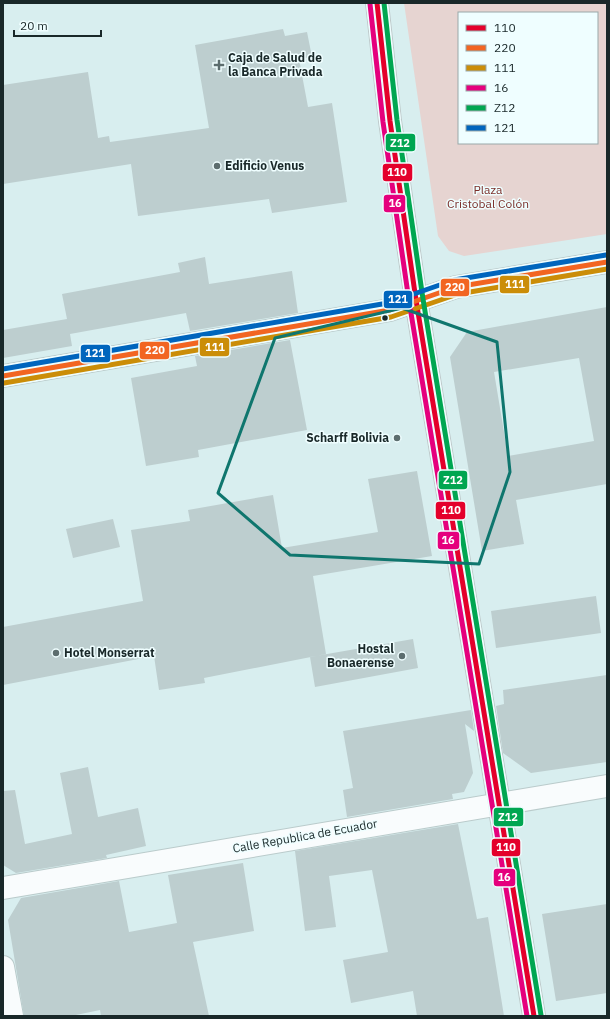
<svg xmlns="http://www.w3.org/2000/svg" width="610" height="1019" font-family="'IBM Plex Sans',sans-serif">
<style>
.green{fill:#e6d4d1;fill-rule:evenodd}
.building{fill:#bdcecf;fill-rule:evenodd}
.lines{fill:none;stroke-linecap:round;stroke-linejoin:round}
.minor-casing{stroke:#bacbcb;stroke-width:24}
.major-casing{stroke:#bec9ca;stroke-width:24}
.minor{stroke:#f9fcfd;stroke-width:22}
.major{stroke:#d9e6e6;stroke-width:22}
.bus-1-casing{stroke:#effeff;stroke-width:8}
.bus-2-casing{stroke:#effeff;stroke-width:8}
.bus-3-casing{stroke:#effeff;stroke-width:8}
.bus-4-casing{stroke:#effeff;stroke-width:8}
.bus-5-casing{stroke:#effeff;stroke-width:8}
.bus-6-casing{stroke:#effeff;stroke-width:8}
.bus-1{stroke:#e4002b;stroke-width:5}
.bus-2{stroke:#f26522;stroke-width:5}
.bus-3{stroke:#cb8d08;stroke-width:5}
.bus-4{stroke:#e5007d;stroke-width:5}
.bus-5{stroke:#00a651;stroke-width:5}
.bus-6{stroke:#0065bd;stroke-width:5}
.marked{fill:none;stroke:#0f766e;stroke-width:3;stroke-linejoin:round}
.poi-dot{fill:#5c6d6e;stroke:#effeff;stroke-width:1.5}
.bus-dot{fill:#192829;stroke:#effeff;stroke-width:1.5}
.labels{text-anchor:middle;stroke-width:3;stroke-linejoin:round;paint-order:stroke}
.poi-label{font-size:12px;font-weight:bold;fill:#192829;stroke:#effeff;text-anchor:start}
.park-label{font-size:12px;fill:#7b2e29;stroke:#effeff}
.street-label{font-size:12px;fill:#192829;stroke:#effeff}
.line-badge{stroke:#effeff;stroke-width:1.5}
.badge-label{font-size:11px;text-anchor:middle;font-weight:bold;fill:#fff}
</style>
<rect width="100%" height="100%" fill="#d8eeef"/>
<!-- green -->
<path class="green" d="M404 3H607V234L464 256 449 251 438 236ZM459 13H597V143H459Z"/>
<!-- building -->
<path class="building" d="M283 29 285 36 307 32 312 57 299 59 308 107 332 103 347 202 272 213 269 199 138 216 131 164 3 184V85L88 72 98 138 109 136 110 142 209 128 195 45Z
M205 257 209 284 292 271 298 313 190 331 186 313 70 334 72 346 3 358V330L67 319 62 294 180 272 178 263Z
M607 307V484L516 500 524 544 482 551 450 357 467 332ZM579 358 594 441 508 456 494 372Z
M290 340 307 430 198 450 199 457 146 466 131 378 197 366 195 356Z
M417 471 432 556 313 576 326 654 204 678 205 683 159 690 154 656 3 685V627L143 601 131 530 190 521 188 510 273 495 282 548 378 532 368 479Z
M113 519 120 547 73 558 66 529Z
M596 596 601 633 496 648 491 611Z
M413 639 418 668 315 687 310 657Z
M607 675V762L531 773 503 753 496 706 504 704 503 690Z
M471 710 474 731 465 724 473 773 464 792 452 794 453 799 347 817 343 790 353 788 343 731Z
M88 767 98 817 138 808 146 846 106 855 107 858 16 873 3 865V791L15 790 25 844 72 834 60 773Z
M458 824 477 919 488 917 504 1016H417L413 991 351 1003 343 960 388 952 372 870 329 876 336 927 305 931 295 851Z
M243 863 254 931 193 942 209 1016H101L100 1010 71 1016H24L8 920 21 898 119 881 129 932 177 923 168 875Z
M607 904V993L556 1001 542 914Z"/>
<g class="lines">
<defs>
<path id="minor" d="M3 376 390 310 456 287 607 262
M3 888 607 786
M3 967 12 1016"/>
<path id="major" d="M377 3 390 121 416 300 534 1016"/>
</defs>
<!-- minor casing -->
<use href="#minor" class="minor-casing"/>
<!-- major casing -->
<use href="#major" class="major-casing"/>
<!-- minor -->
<use href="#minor" class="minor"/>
<!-- major -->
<use href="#major" class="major"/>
<defs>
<path id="bus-1" d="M377 3 390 121 416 300 534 1016"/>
<path id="bus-2" d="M3 376 390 310 456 287 607 262"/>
<path id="bus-3" d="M4 383 391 317 458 294 607 269"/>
<path id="bus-4" d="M370 4 383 122 409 301 527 1016"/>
<path id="bus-5" d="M384 3 397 120 423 299 541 1015"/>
<path id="bus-6" d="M3 369 388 303 454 280 606 255"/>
</defs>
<!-- bus-1 casing -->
<use href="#bus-1" class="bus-1-casing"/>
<!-- bus-2 casing -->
<use href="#bus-2" class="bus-2-casing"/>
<!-- bus-3 casing -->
<use href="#bus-3" class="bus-3-casing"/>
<!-- bus-4 casing -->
<use href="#bus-4" class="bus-4-casing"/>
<!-- bus-5 casing -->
<use href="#bus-5" class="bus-5-casing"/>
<!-- bus-6 casing -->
<use href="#bus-6" class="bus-6-casing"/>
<!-- bus-1 -->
<use href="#bus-1" class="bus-1"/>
<!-- bus-2 -->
<use href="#bus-2" class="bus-2"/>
<!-- bus-3 -->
<use href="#bus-3" class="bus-3"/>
<!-- bus-4 -->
<use href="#bus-4" class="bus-4"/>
<!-- bus-5 -->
<use href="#bus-5" class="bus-5"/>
<!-- bus-6 -->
<use href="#bus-6" class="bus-6"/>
</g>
<!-- marked area -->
<path class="marked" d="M402 308 497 342 510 472 479 564 290 555 218 493 275 338Z"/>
<!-- markers -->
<g class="poi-dot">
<path d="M217 59h4v4h4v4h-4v4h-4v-4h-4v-4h4z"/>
<circle cx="217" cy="166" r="4"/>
<circle cx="397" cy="438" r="4"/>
<circle cx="56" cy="653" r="4"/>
<circle cx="402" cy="656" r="4"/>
</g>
<circle class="bus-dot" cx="385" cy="318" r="3.5"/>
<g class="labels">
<!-- poi labels -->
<g class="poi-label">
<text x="228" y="62">Caja de Salud de<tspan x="228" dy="14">la Banca Privada</tspan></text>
<text x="225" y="170">Edificio Venus</text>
<text x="389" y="442" text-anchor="end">Scharff Bolivia</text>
<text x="394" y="653" text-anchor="end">Hostal<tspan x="394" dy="14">Bonaerense</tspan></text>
<text x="64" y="657">Hotel Monserrat</text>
</g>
<!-- park labels -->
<g class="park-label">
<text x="488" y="194">Plaza<tspan x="488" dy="14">Cristobal Colón</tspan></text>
</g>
<!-- street labels -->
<g class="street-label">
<text transform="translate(305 836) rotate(-10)" y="4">Calle Republica de Ecuador</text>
</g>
</g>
<g class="line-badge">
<rect x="385" y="133" width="31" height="19" rx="4" fill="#00a651"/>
<rect x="382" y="163" width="31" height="19" rx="4" fill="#e4002b"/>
<rect x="383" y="194" width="23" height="19" rx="4" fill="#e5007d"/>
<rect x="499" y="275" width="31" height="19" rx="4" fill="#cb8d08"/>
<rect x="440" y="278" width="30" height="19" rx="4" fill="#f26522"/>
<rect x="383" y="290" width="30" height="19" rx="4" fill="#0065bd"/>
<rect x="199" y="337" width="31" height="20" rx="4" fill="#cb8d08"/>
<rect x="139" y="341" width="31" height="19" rx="4" fill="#f26522"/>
<rect x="80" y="344" width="31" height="19" rx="4" fill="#0065bd"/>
<rect x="438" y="470" width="30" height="20" rx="4" fill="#00a651"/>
<rect x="435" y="501" width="31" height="19" rx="4" fill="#e4002b"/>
<rect x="437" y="531" width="23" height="19" rx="4" fill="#e5007d"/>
<rect x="493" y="807" width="31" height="20" rx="4" fill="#00a651"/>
<rect x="491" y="838" width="30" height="19" rx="4" fill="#e4002b"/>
<rect x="493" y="868" width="23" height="19" rx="4" fill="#e5007d"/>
</g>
<g class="badge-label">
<text x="400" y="147">Z12</text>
<text x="397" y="176">110</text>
<text x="395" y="207">16</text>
<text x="515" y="288">111</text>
<text x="455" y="291">220</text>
<text x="398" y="303">121</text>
<text x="215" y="351">111</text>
<text x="155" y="354">220</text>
<text x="95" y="357">121</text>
<text x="453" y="484">Z12</text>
<text x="451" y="514">110</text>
<text x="448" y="544">16</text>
<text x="508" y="821">Z12</text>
<text x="506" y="851">110</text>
<text x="504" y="881">16</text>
</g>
<!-- border -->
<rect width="610" height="1019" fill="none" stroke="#192829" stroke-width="8"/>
<!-- legend -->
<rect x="458" y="12" width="140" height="132" fill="#effeff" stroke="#99a8a9"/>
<rect x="466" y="25" width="20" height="6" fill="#e4002b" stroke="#99a8a9"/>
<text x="494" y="32" font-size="12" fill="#192829">110</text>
<rect x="466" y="45" width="20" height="6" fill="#f26522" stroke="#99a8a9"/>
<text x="494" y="52" font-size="12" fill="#192829">220</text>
<rect x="466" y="65" width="20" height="6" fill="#cb8d08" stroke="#99a8a9"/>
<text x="494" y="72" font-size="12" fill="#192829">111</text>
<rect x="466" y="85" width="20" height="6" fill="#e5007d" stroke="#99a8a9"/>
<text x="494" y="92" font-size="12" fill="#192829">16</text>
<rect x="466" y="105" width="20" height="6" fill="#00a651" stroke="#99a8a9"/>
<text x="494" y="112" font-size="12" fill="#192829">Z12</text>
<rect x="466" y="125" width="20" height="6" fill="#0065bd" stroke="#99a8a9"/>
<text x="494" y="132" font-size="12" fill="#192829">121</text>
<!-- scale -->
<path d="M14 30v6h87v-6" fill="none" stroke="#192829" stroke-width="2"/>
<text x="20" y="30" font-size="12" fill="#192829" stroke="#effeff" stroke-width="3" paint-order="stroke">20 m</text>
</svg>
